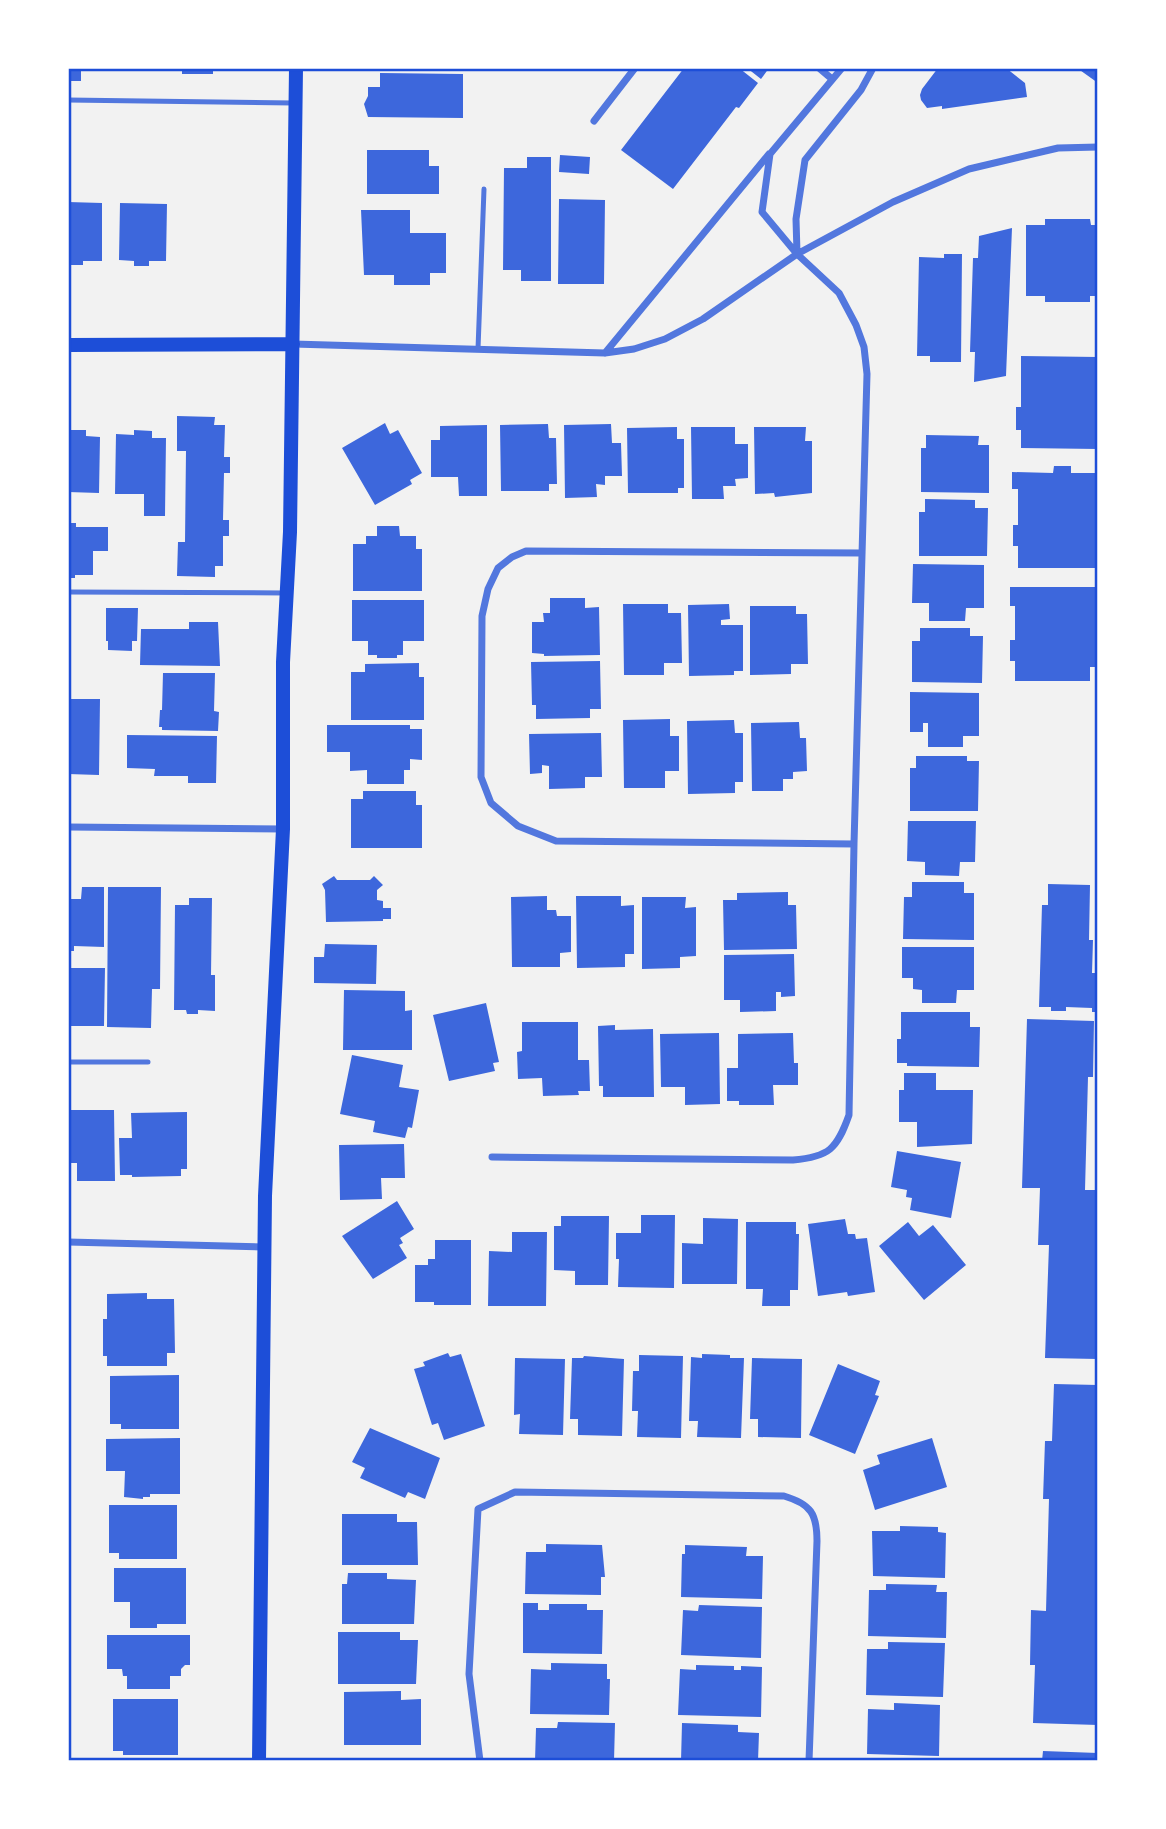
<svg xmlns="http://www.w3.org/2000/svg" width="1166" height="1829" font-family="'PT Sans Narrow',sans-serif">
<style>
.building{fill:#3d67dc}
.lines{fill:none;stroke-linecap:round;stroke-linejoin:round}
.service{stroke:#5277de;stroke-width:5}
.minor{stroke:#5277de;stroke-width:7}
.secondary{stroke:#1d4ed8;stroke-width:14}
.neatline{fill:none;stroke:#1d4ed8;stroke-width:2.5}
</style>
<rect width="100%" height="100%" fill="#f2f2f2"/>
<!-- building -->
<path class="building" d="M68 68H81V81H68Z
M182 68H213V74H182Z
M684 68H739L758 83 739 108 736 107 673 189 621 150Z
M747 68H769L761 79Z
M938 68H1006L1025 83 1027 97 942 109V106L927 108 921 100 920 95 922 89Z
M1077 68H1098V83Z
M380 73 463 74V118L368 117 364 104 368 96V87H380Z
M367 150H429V166H439V194H367Z
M560 155 590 157 589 174 559 172Z
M527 157H551V281H521V270H503L504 168H527Z
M559 199 605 200 604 284H558Z
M68 202 102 203V261H83V265H68Z
M120 203 167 204 166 261H149V266H134V261L119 260Z
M361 210H410V233H446V273H430V285H394V275H364Z
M1045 219H1090L1091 225H1098V296H1090V302H1045V296H1026V225H1045Z
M1012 228 1006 376 974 382 975 352H970L973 258H978L979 236Z
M944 254H962L961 362H930V356H917L919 257 944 258Z
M1021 356 1098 357V449L1021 448V430H1016V407H1021Z
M177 416 215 417 214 425H225L224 457H230V473H224L223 520H229V536H223V566H215V577L177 576 178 542H185L186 451H177Z
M385 423 390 434 398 430 422 473 410 480 412 484 375 505 342 448Z
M548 424 549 438H556L557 484H549V491H501L500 425Z
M611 424 612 443H621L622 476H605V485L596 484 597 497 565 498 564 425Z
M487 425V496H459L458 477H431V440H440V426Z
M677 427V439H684V488H678V493H628L627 428Z
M691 427H735V444H748V478L735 479 736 486H723L724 499H692Z
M754 427H806L805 441H812V493L775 497 774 493 755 494Z
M69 430H86V436L100 437 99 493 68 492Z
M134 430 152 431V438H166L165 516H144V494H115L116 434 134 435Z
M926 435 979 436 978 445H989V493L921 492V448H926Z
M1054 466H1071V473H1098L1097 568H1018V546H1013V525H1018V489H1012V472L1053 473Z
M925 499 975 500V508H988L987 556H919V512H925Z
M68 523H76V527H108V551H93V575H75V578H68Z
M377 526H399L400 536H416V549H422V591H353V544H366V536H377Z
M913 564 984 565V608H966L965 621H929V603H912Z
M1010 587H1098L1096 667H1090V681H1015V661H1010V640H1015V606H1010Z
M550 598H585V608L599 607 600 655 544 656V654L532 653V622H544L543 613H550Z
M352 600H424V641H403V655H397V658H377V655H368V641H352Z
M623 604H668V613H681L682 663H664V675H624Z
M729 604 730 619 721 620V625H743V671H734V675L689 676 688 605Z
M750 606H796V614H807L808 664H791V674L750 675Z
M106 608H138L137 641H132V651L108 650V641H106Z
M189 622H218L220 666 140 665 141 629H189Z
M920 628H970V636H983L982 683 912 682V641H920Z
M600 661 601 709H590V718L536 719V705H532L531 662Z
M419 663V677H424V720H351V672H365V664Z
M163 673H215L214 711 219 712 218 731 162 730V727H159L160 710H162Z
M910 692 979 693V736H963V747H928V723H923V732H910Z
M68 699H100L99 775 68 774Z
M670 719V736H679V771H665V788H624L623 720Z
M734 720 735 733H743V782H735V793L688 794 687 721Z
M799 722 800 738H806L807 771 793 772V779H783V791H752L751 723Z
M327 725H410V729H422V760L410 759V770H404V784H367V770L350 771V752H327Z
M601 733 602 777H585V788L549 789V766L542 765V773L530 774 529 734Z
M127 735 217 736 216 783H188V776H154L155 769 127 768Z
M916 756H967V761H979L978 811H910V768H916Z
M363 791H416V805H422V848H351V799H363Z
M908 821H976L975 862H960L959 876 925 875V862L907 861Z
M334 876 337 880H370L374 876 383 885 377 890V900L383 901V908H391V919H383V921L326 922 325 890 322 884Z
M912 882H964V893H974V940L903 939 904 897H912Z
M1048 884 1090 885 1089 940H1093L1092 973H1098V1012H1092V1008L1066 1007V1011H1051V1007H1039L1042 905H1048Z
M82 887H104V947L74 946V951H68V899H81Z
M108 887H161L160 989H152L151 1028 107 1027Z
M788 892V905H796L797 949 724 950 723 900H737V893Z
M547 896V910H556L557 916H571V952L560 953V967H512L511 897Z
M576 896H621V906L634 905V954H625V967L577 968Z
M642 897H686L685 908 696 907V956L680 957V968L642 969Z
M189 898H212L211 975H215V1011L198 1010V1014H187L186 1010H174L175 905H189Z
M325 944 377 945 376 984 314 983V957H324Z
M902 947H974V990H957L956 1003H922V990L913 989V978H902Z
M794 954 795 996 781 997V992H776V1011L740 1012V1000H724V955Z
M68 968H105L104 1026H68Z
M344 990 405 991V1011L412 1010V1050H343Z
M486 1003 499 1062 493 1063 495 1071 449 1081 433 1015Z
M901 1012H970V1027H980L979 1067 907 1066V1063H897V1039H901Z
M1027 1019 1094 1021 1093 1077H1088L1085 1190H1098V1359L1045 1358 1049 1245H1038L1040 1188H1022Z
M522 1022H578V1060H589L590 1091H578L579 1095 543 1096 542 1078 518 1079 517 1052 522 1051Z
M615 1025V1030L653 1029 654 1097H603V1086H599L598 1026Z
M719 1033 720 1104 685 1105V1087H661L660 1034Z
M793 1033 794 1063H798V1085H773L774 1105H739V1101H727V1068H738V1034Z
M352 1055 403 1065 399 1087 419 1090 412 1128 408 1127 405 1138 373 1132 375 1121 340 1114Z
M904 1073H936V1090H973L972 1144 917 1147V1122H899V1090H904Z
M68 1110H114L115 1181H77V1163H68Z
M187 1112V1169H181V1176L132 1177V1175H120L119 1138H132L131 1113Z
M404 1144 405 1178H381L382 1199 340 1200 339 1145Z
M897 1151 961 1162 951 1218 910 1210 912 1198 906 1197 907 1190 891 1187Z
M397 1201 414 1229 400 1238 403 1243 399 1245 407 1258 373 1279 342 1236Z
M641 1215H675L674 1288 618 1287 619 1259H616V1233H641Z
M561 1216H609L608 1285H575V1271L554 1270V1226H561Z
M703 1218 738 1219 737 1284H682V1243L703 1244Z
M845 1219 848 1234H855L856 1239 867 1238 875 1292 848 1296 847 1292 818 1296 808 1224Z
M746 1222H796V1234H799L798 1290H790V1306H762L763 1289H746Z
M908 1222 919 1236 933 1225 966 1265 924 1300 879 1246Z
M512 1232H547L546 1306H488L489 1251 512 1252Z
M435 1240H471V1305H434V1302H415V1265H428V1259H435Z
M147 1293V1299H174L175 1353H167V1366H107V1356H103V1319H107V1294Z
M448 1353 450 1357 461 1354 485 1426 444 1440 438 1423 432 1425 414 1369 425 1366 423 1362Z
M702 1354 730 1355V1358H744L741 1438 697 1437 698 1421H689L691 1357 702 1358Z
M639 1355 683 1356 681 1438 637 1437 638 1411H632L633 1371H639Z
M584 1356 624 1359 622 1436 578 1435V1419H570L572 1358H583Z
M515 1358 565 1359 563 1435 519 1434 520 1414 514 1415Z
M752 1358 802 1359 801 1438 758 1437V1419H750Z
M838 1364 880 1381 875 1395 879 1396 855 1454 809 1435Z
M179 1375V1429H121V1424H110V1376Z
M1054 1384 1098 1385V1725L1033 1723 1035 1665H1030L1031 1610 1046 1611 1049 1499H1043L1045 1441H1052Z
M370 1428 440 1458 425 1499 408 1492 405 1498 360 1478 365 1468 352 1462Z
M180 1438V1494H150V1497H143V1499L124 1497 125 1471H106V1439Z
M932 1438 947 1487 875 1510 863 1470 880 1464 877 1455Z
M109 1505H177V1559H119V1553H109Z
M342 1514H397V1522H417L418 1565H342Z
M900 1526 938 1527V1532L946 1533 945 1578 873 1576 872 1531H900Z
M546 1544 602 1545 605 1577H601V1595L525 1594 526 1552H546Z
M685 1545 747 1547 746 1556H763L762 1599 681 1597 682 1554H685Z
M114 1568H186V1624H157V1628H130V1602H114Z
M348 1573H387V1579L416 1580 414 1624H342V1584H347Z
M886 1584 937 1585 936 1592H947L946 1638 868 1636 869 1590H886Z
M523 1603H538V1610H549V1604H587V1610H603L602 1654 523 1653Z
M699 1605 762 1607 761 1658 681 1655 683 1610 698 1611Z
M338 1632H400V1640H418L416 1684H338Z
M107 1635H190V1665H185L181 1669V1676H170V1689H127V1676H123L122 1669H107Z
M888 1642 945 1643 943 1697 866 1695 867 1649H888Z
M551 1663 607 1664V1679H610L609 1715 530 1714 531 1669 551 1670Z
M696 1665 734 1666V1670H741V1666L762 1667 761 1717 678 1715 680 1669 696 1670Z
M401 1691V1700L421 1699V1745H344V1692Z
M113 1699H178V1755H123V1751H113Z
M894 1703 940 1705 939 1756 867 1754 868 1709 894 1710Z
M558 1722 615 1723 614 1761H535L536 1728H557Z
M682 1723 738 1725V1732L759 1733 758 1761H681Z
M1043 1751 1098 1753V1761H1042Z"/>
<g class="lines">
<!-- service -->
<path class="service" d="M68 100 293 103
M478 349 484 189
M68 592 285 593
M68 1062H148"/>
<!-- minor -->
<path class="minor" d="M819 68 832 79
M594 121 635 68
M797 253 796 219 805 160 861 90 873 68
M293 344 605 353 634 349 665 339 703 319 797 254 893 202 969 169 1058 148 1098 147
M605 353 769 154
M68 827 283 829
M854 844 556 841 518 826 491 803 481 777 482 616 488 589 498 568 512 557 526 551 862 553
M492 1157 793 1160C829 1157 837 1149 849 1115L854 844 867 374 864 347 856 325 839 293 797 254 762 212 770 154 842 68
M68 1242 264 1247
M480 1761 469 1674 478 1509 515 1492 784 1496C811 1504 817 1514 817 1541L809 1761"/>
<!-- secondary -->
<path class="secondary" d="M68 345 293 344
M259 1761 265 1196 283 829V662L290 532 296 68"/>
</g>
<!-- border -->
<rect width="1166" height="1829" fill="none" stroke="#ffffff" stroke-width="140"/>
<rect x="70" y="70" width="1026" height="1689" class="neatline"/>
</svg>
